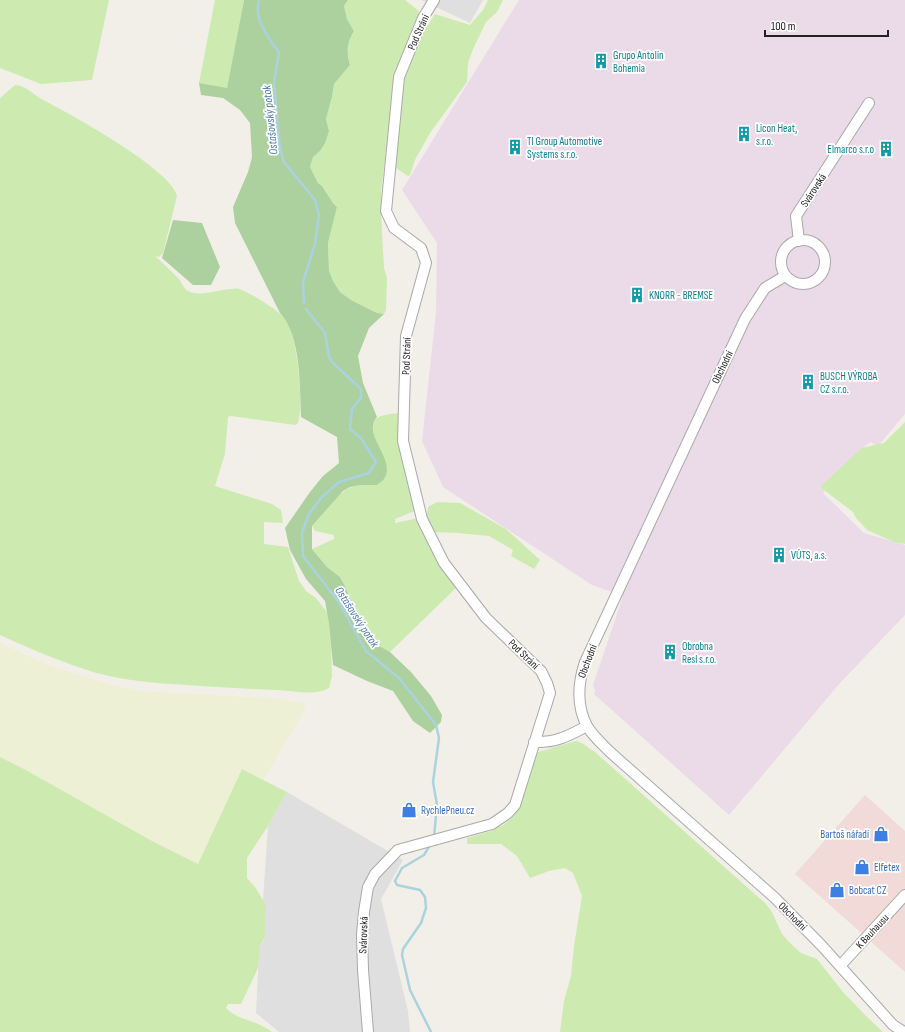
<svg xmlns="http://www.w3.org/2000/svg" width="905" height="1032" font-family="'Sofia Sans Condensed',sans-serif">
<style>
.residential{fill:#e0dfdf}
.commercial{fill:#f2dad9}
.industrial{fill:#ebdbe8}
.farmland{fill:#eef0d5}
.grass{fill:#cdebb0}
.forest{fill:#add19e}
.lines{fill:none;stroke-linecap:round;stroke-linejoin:round}
.stream{stroke:#aad3df;stroke-width:2.5}
.minor-casing{stroke:#a9a9a9;stroke-width:12}
.minor{stroke:#fff;stroke-width:10}
.labels{text-anchor:middle;stroke-width:3.5;stroke-linejoin:round;paint-order:stroke}
.street-label{font-size:11px;fill:#222;stroke:#fff}
.culture-label{font-size:11px;fill:#0d838f;stroke:#fff;text-anchor:start}
.shop-label{font-size:11px;fill:#366cbe;stroke:#fff;text-anchor:start}
.water-label{font-size:12px;font-style:italic;fill:#4a7aab;stroke:#fff}
</style>
<rect width="100%" height="100%" fill="#f2efe9"/>
<!-- residential -->
<path class="residential" d="M421 0H483L470 23Z
M287 792 403 860 381 899 408 1011 410 1032H279L256 1013 259 954 260 946 264 940 266 905 263 900 268 826Z"/>
<!-- commercial -->
<path class="commercial" d="M865 795 905 831V972L795 874Z"/>
<!-- industrial -->
<path class="industrial" d="M519 0H905V414L879 445H875L870 442 820 487 825 491 823 493 864 533 905 545V615L840 683 729 815 594 694 595 690 593 685 623 596 592 585 443 487 422 441 436 312 437 243 402 190Z"/>
<!-- farmland -->
<path class="farmland" d="M0 643 51 666 109 684 135 690 155 692 282 699 302 703 306 708 263 780 242 769 198 864 152 841 24 769 0 757Z"/>
<!-- grass -->
<path class="grass" d="M0 0H109L92 80 41 84 0 68Z
M215 0H244L227 89 199 83Z
M348 0H405L419 11 415 25 389 130 381 190V214L384 268 387 278 386 310 384 314 377 313 351 300 340 292 333 281 329 272 328 243 337 207 333 203 322 186 318 183 310 167 313 157 320 151 329 131 326 119 332 97 334 84 350 65C346 51 347 43 354 31L347 19 344 6Z
M488 0H503L497 12 486 22 473 49 468 63 467 82 430 133 415 160 410 175 408 176 393 166 403 82C410 56 420 36 435 14L470 25 483 10Z
M15 85C26 85 36 97 47 102 72 115 172 170 177 196L163 253 159 257 155 256C163 264 172 271 179 279 182 283 184 289 188 291 200 297 217 290 230 289 233 289 237 288 239 289 249 292 280 311 285 319 298 336 304 403 298 423L295 425 231 416 228 417 225 454 215 486 272 504 281 510 283 523 264 522V544L288 547 299 581 306 591 316 598 326 611 328 616 331 646 332 676 329 688C313 697 293 690 275 690 246 689 216 687 187 685 156 683 124 681 93 672 61 662 31 649 0 635V98Z
M400 413 417 510 395 519V523L419 518 427 542 457 587 390 652 372 642 355 611 345 586 340 577 327 567 312 549 334 539V535L315 531 312 526C321 516 338 493 349 488 357 484 368 485 377 485 378 475 381 456 379 448 378 445 376 442 375 439 368 415 381 415 400 413Z
M905 422V544L894 542 867 530 856 518 853 512 820 487 854 455 862 448 884 443Z
M437 502 460 503 506 529 540 560 534 569 511 556 513 550 489 536 458 533 431 532 427 514 428 507Z
M576 741C585 743 587 748 595 752L766 904 772 912 782 934 789 942 801 953 817 959 843 992 865 1015 883 1032H560L564 1001 571 976 574 946 582 896 573 873 565 868 549 871 530 878 517 856 501 844H467V838L491 831 503 825 514 816 522 801 527 775 535 753Z
M0 757 24 769 152 841 198 864 242 769 287 792 268 826 247 858V878L255 887 266 905 265 937 260 946 258 968 241 1004H228L226 1008C234 1017 247 1019 258 1024 263 1026 268 1029 272 1032H0Z"/>
<!-- forest -->
<path class="forest" d="M244 0H348L344 6 347 19 354 31C347 43 346 51 350 65L334 84 332 97 326 119 329 131 325 143 320 151 313 157 310 167 318 183 322 186 333 203 337 207 328 243 329 271 333 281 340 292 351 300 377 313 384 314 369 328 358 356 363 383 377 417C361 435 397 459 384 479 383 481 379 483 377 485H361L350 487 343 491 312 526V549L327 567 340 577 345 586 355 611 372 642 390 652 411 672 431 696 442 715 441 722 430 733 413 721 393 691 367 681 333 665 329 624 325 601 306 579 290 550 285 528 310 492 323 476 339 463 337 437 301 417C300 387 301 335 280 313L235 223 233 207 248 172 252 157 250 123 240 110 223 98 201 95 199 83 227 88Z
M173 220 202 223 220 267 211 285H193L162 258Z"/>
<g class="lines">
<!-- stream -->
<path class="stream" d="M259 0C253 20 269 37 279 53L274 83 280 148 284 162 315 200 319 215 315 244 303 282 304 303
M306 309 325 333 329 357 333 363 361 389V398L352 409 350 429 361 438 376 462 369 473 339 482 321 498 309 514 302 533 303 556 338 601 366 651 399 678 436 725 439 738 433 782 437 805 434 837
M430 845 424 855 402 868 395 881 397 885 420 890 425 897 426 908 421 923 403 949 402 955 410 990 431 1032"/>
<defs>
<path id="minor" d="M781 262a22 22 0 1 1 44 0a22 22 0 1 1-44 0Z
M799 241 796 216 869 103
M785 276 765 288 745 319 585 662C578 683 576 705 587 726 592 735 602 744 610 752L775 898 822 946 893 1025 904 1032
M534 742C556 743 568 736 587 726
M840 966 905 895
M368 1032 363 970 362 935 364 912 368 887 375 874 398 850 492 824 508 813 515 805 550 693 547 683 541 671 486 618 444 563 422 519 403 441 406 336 426 263 421 248 394 228 386 211 399 77 423 18 434 0"/>
</defs>
<!-- minor casing -->
<use href="#minor" class="minor-casing"/>
<!-- minor -->
<use href="#minor" class="minor"/>
</g>
<!-- icons -->
<defs>
<symbol id="building-bare" viewBox="-9 -9 18 18"><path d="M-4-6H4V6H1V3H-1V6H-4ZM-2.5-4.3h1.7v1.8h-1.7ZM.8-4.3h1.7v1.8H.8ZM-2.5-1h1.7V.8h-1.7ZM.8-1h1.7V.8H.8Z" fill="#0f9aa8" stroke="#fff" stroke-width="2.5" paint-order="stroke"/></symbol>
<symbol id="shop-bare" viewBox="-9 -9 18 18"><path d="M-5-2.5h2.3a2.7 3.5 0 0 1 5.4 0H5L5.5 6h-11ZM-1.5-2.5h3a1.5 2.3 0 0 0-3 0Z" fill="#3f7fe0" stroke="#fff" stroke-width="2.5" paint-order="stroke"/></symbol>
</defs>
<g fill-rule="evenodd">
<use href="#building-bare" x="590" y="50" width="22" height="22"/>
<use href="#building-bare" x="733" y="123" width="22" height="22"/>
<use href="#building-bare" x="504" y="136" width="22" height="22"/>
<use href="#building-bare" x="875" y="138" width="22" height="22"/>
<use href="#building-bare" x="626" y="284" width="22" height="22"/>
<use href="#building-bare" x="797" y="371" width="22" height="22"/>
<use href="#building-bare" x="768" y="544" width="22" height="22"/>
<use href="#building-bare" x="659" y="641" width="22" height="22"/>
<use href="#shop-bare" x="398" y="799" width="22" height="22"/>
<use href="#shop-bare" x="870" y="823" width="22" height="22"/>
<use href="#shop-bare" x="851" y="856" width="22" height="22"/>
<use href="#shop-bare" x="826" y="879" width="22" height="22"/>
</g>
<g class="labels">
<!-- street labels -->
<g class="street-label">
<text transform="translate(418 32) rotate(-66)" y="4">Pod Strání</text>
<text transform="translate(813 190) rotate(-57)" y="4">Svárovská</text>
<text transform="translate(406 356) rotate(-88)" y="4">Pod Strání</text>
<text transform="translate(722 367) rotate(-64)" y="4">Obchodní</text>
<text transform="translate(524 654) rotate(44)" y="4">Pod Strání</text>
<text transform="translate(587 661) rotate(-69)" y="4">Obchodní</text>
<text transform="translate(793 916) rotate(45)" y="4">Obchodní</text>
<text transform="translate(872 931) rotate(-47)" y="4">K Bauhausu</text>
<text transform="translate(363 935) rotate(-88)" y="4">Svárovská</text>
</g>
<!-- culture labels -->
<g class="culture-label">
<text x="613" y="59">Grupo Antolin<tspan x="613" dy="13">Bohemia</tspan></text>
<text x="756" y="132">Licon Heat,<tspan x="756" dy="13">s.r.o.</tspan></text>
<text x="527" y="145">TI Group Automotive<tspan x="527" dy="13">Systems s.r.o.</tspan></text>
<text x="874" y="153" text-anchor="end">Elmarco s.r.o</text>
<text x="649" y="299">KNORR - BREMSE</text>
<text x="820" y="380">BUSCH VÝROBA<tspan x="820" dy="13">CZ s.r.o.</tspan></text>
<text x="791" y="559">VÚTS, a.s.</text>
<text x="682" y="650">Obrobna<tspan x="682" dy="13">Resl s.r.o.</tspan></text>
</g>
<!-- shop labels -->
<g class="shop-label">
<text x="421" y="814">RychlePneu.cz</text>
<text x="869" y="838" text-anchor="end">Bartoš nářadí</text>
<text x="874" y="871">Elfetex</text>
<text x="849" y="894">Bobcat CZ</text>
</g>
<!-- water labels -->
<g class="water-label">
<text transform="translate(270 120) rotate(-96)" y="4">Ostašovský potok</text>
<text transform="translate(357 617) rotate(57)" y="4">Ostašovský potok</text>
</g>
</g>
<!-- scale -->
<path d="M765 30v6h123v-6" fill="none" stroke="#222222" stroke-width="2"/>
<text x="771" y="30" font-size="12" fill="#222222" stroke="#ffffff" stroke-width="3" paint-order="stroke">100 m</text>
</svg>
